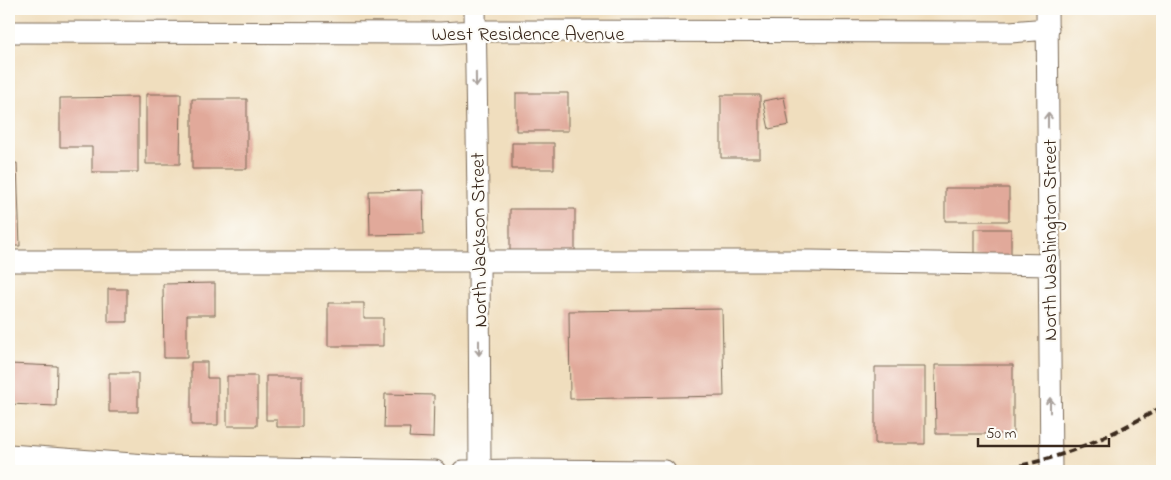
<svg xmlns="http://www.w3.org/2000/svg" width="1171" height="480" font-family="'Indie Flower',sans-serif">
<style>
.building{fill:#e1a99a}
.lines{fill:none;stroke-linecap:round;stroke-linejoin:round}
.minor-casing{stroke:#7a6956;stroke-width:23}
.minor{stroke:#fff;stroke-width:21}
.rail{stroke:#3b2a1e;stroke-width:4;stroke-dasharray:8 4;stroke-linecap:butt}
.oneway{stroke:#a79f9a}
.labels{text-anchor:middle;stroke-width:4.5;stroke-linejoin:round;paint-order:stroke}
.street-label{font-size:20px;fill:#3b2a1e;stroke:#fdfcf7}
</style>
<rect width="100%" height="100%" fill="#fdfcf7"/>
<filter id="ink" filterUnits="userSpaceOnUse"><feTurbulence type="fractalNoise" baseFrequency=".02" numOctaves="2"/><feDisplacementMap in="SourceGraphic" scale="10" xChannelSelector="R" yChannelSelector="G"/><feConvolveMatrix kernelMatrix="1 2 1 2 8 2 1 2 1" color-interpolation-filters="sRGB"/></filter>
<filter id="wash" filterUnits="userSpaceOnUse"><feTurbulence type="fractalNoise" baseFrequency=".0096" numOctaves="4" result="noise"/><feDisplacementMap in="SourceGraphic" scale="20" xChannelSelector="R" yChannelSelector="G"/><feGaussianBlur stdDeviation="1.12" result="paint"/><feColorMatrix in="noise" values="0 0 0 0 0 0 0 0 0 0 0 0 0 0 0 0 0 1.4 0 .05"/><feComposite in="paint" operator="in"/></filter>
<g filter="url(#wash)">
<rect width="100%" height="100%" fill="#f0debe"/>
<g id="blocks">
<!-- building -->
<path class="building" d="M516 93H568V131H516Z
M146 94H181L180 164H146Z
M721 95H760V158H721Z
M138 97V172H92V147H60V98Z
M784 97 789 125 769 129 763 101Z
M192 99H247V169H192Z
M512 143H554V169H512Z
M17 163 20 246H9V164Z
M945 188H1009V221H945Z
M423 190 424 234 370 235 369 191Z
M510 209H575V256H510Z
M974 229H1011V258H974Z
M215 283V315H187V358H164L163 284Z
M108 289H127V322H108Z
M328 303H364V318H383V346H328Z
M722 309 724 396 570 399 569 311Z
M191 362H207V378H218V425H191Z
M9 364 57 366 56 406 9 404Z
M935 365H1013V434H936Z
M875 367H925V444H875Z
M109 373H138V412H109Z
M227 376H257V426H227Z
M266 376H302V427H277V420H266Z
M385 394 434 395 433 438 409 437 410 428H384Z"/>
</g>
</g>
<g filter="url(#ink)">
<use href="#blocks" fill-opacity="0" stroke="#7a6956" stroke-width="1"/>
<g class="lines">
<defs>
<path id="minor" d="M475 9 479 260 480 471
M1047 9 1051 471
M9 32 441 33 476 31 1010 32 1048 29
M9 261H811L1049 265
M9 455 160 466 435 471
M463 471 516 470 665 471"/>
</defs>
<!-- minor casing -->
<use href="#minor" class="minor-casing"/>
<!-- minor -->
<use href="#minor" class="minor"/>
<!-- rail -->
<path class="rail" d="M998 471C1015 467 1033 463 1050 458 1089 446 1127 427 1162 407"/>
</g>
<!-- one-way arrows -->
<defs><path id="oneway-shaft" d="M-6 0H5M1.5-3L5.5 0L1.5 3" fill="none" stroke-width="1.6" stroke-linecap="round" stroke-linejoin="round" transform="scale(1.25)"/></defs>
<g class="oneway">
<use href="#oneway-shaft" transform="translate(476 80) rotate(89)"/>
<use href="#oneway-shaft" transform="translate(1048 120) rotate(-90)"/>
<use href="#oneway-shaft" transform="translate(479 348) rotate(90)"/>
<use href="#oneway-shaft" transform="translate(1050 405) rotate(-90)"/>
</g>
</g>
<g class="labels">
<!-- street labels -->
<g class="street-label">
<text x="528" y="40">West Residence Avenue</text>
<text transform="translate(478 240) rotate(-91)" y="7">North Jackson Street</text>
<text transform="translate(1049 240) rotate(-90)" y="7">North Washington Street</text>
</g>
</g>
<!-- margin -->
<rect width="1171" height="480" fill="none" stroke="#fdfcf7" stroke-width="30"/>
<!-- scale -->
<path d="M978 438v8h131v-8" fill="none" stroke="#3b2a1e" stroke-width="2.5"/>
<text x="986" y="438" font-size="15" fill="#3b2a1e" stroke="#fdfcf7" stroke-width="4" paint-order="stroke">50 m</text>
</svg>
